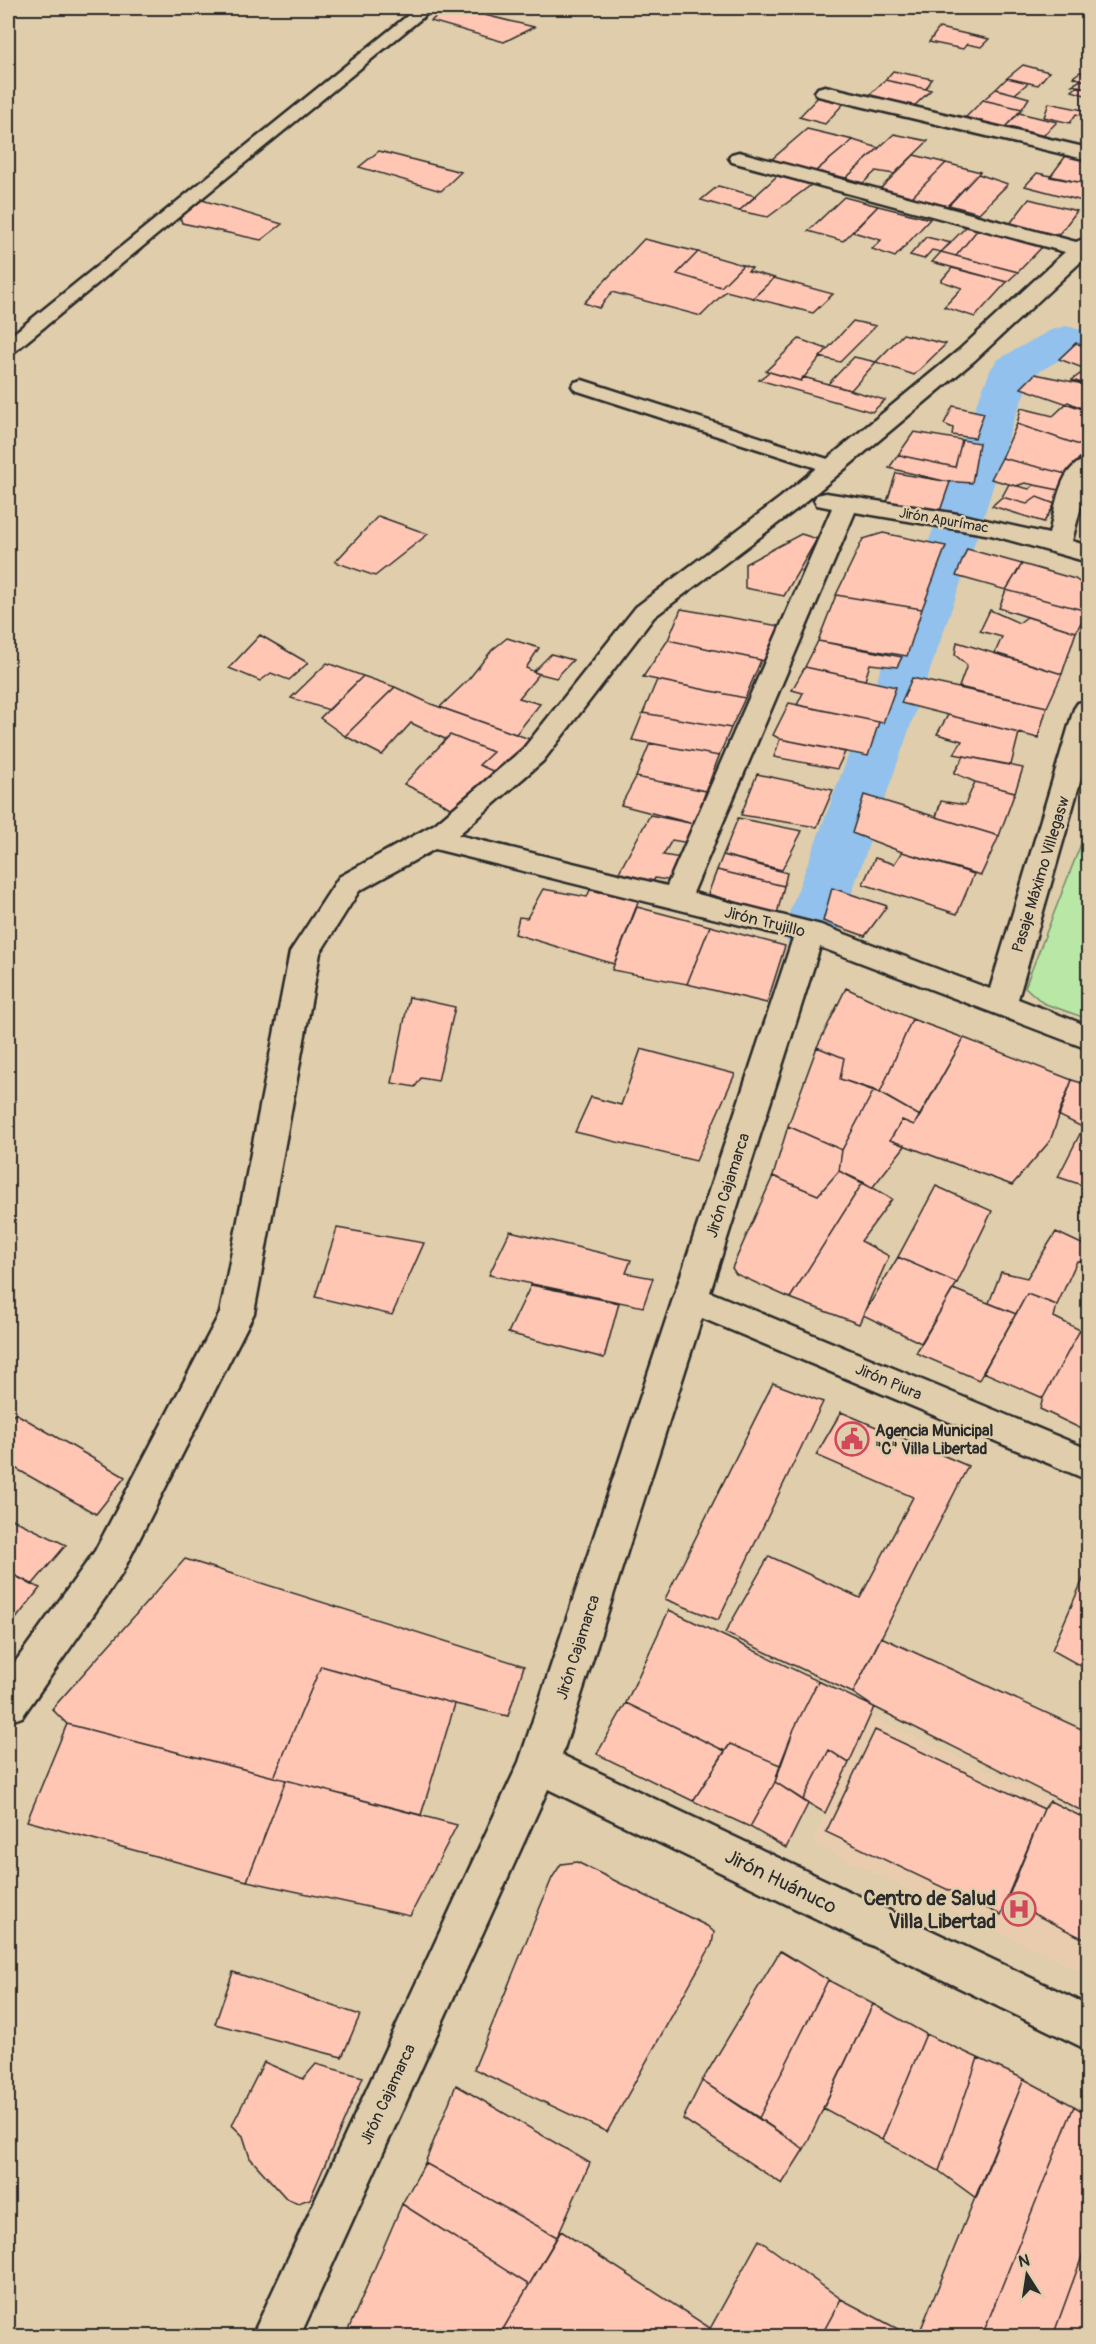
<svg xmlns="http://www.w3.org/2000/svg" width="1096" height="2344" font-family="Pangolin,sans-serif">
<style>
.built{fill:#e9cbae}
.green{fill:#b9e7a5;stroke:#728968;stroke-width:1.5}
.lines{fill:none;stroke-linecap:round;stroke-linejoin:round}
.canal{fill:#91c1ec;fill-rule:evenodd}
.building{fill:#ffc6b4;stroke:#2b2b2b;stroke-width:1.5}
.service-casing{stroke:#2b2b2b;stroke-width:5}
.minor-casing{stroke:#2b2b2b;stroke-width:5}
.service{fill:#dfcdab;fill-rule:evenodd}
.minor{fill:#dfcdab;fill-rule:evenodd}
.labels{text-anchor:middle;stroke-width:5;stroke-linejoin:round;paint-order:stroke}
.far-street-label{font-size:14px;fill:#2b2b2b;stroke:#dfcdab}
.street-label{font-size:16px;fill:#2b2b2b;stroke:#dfcdab}
.poi-label{font-size:16px;font-weight:bold;fill:#2b2b2b;stroke:#dfcdab;text-anchor:start}
.near-street-label{font-size:20px;fill:#2b2b2b;stroke:#dfcdab}
.near-poi-label{font-size:20px;font-weight:bold;fill:#2b2b2b;stroke:#dfcdab;text-anchor:end}
</style>
<rect width="100%" height="100%" fill="#dfcdab"/>
<filter id="ink" filterUnits="userSpaceOnUse"><feTurbulence type="fractalNoise" baseFrequency=".0167" numOctaves="2"/><feDisplacementMap in="SourceGraphic" scale="12" xChannelSelector="R" yChannelSelector="G"/><feConvolveMatrix kernelMatrix="1 2 1 2 8 2 1 2 1" color-interpolation-filters="sRGB"/></filter>
<g filter="url(#ink)">
<!-- built -->
<path class="built" d="M872 1717 1088 1816V1975L811 1843Z"/>
<!-- green -->
<path class="green" d="M1088 826V1019L1043 1003 1025 987Z"/>
<g class="lines">
<!-- canal -->
<path class="canal" d="M1066 326 1081 330 1087 339 1081 348 1031 376 1013 422 982 522 838 932 830 946 810 951 790 946 782 932 936 522 969 422 991 369 997 360 1051 330Z"/>
</g>
<!-- building -->
<path class="building" d="M447 8H456L534 27 504 42 431 21Z
M939 28 989 39 981 47 967 44 963 49 929 42Z
M1023 65 1049 72 1038 85 1007 78Z
M893 71 932 79 926 89 885 80Z
M1080 72 1088 74V82L1073 77Z
M1007 78 1028 83 1015 94 996 89Z
M885 80 926 89 931 90 912 108 866 98Z
M1081 80 1088 82V89L1072 85Z
M1078 86 1088 89V96L1072 91Z
M996 89 1015 94 1029 98 1022 109 983 100Z
M820 95 846 101 825 124 799 117Z
M983 100 1022 109 1004 128 965 118Z
M1049 103 1088 111V114L1085 116 1076 114 1070 123 1044 117Z
M1019 113 1057 122 1043 136 1006 126Z
M807 129 853 140 812 174 771 160Z
M894 134 928 141 894 174 876 171 863 183 846 178Z
M853 140 879 148 846 178 816 171Z
M379 151 461 172 441 191 359 167Z
M1068 153 1088 158V184L1050 177Z
M914 155 946 163 910 199 879 190Z
M946 163 980 172 946 207 910 199Z
M1037 173 1088 184V199L1086 202 1025 186Z
M978 174 1008 184 979 213 949 205Z
M777 176 811 185 768 217 739 211Z
M718 186 756 196 739 211 701 200Z
M844 197 878 206 843 241 808 231Z
M1029 199 1077 211 1060 233 1046 235 1009 225Z
M202 200 282 224 261 240 182 223 180 217Z
M878 206 930 219 895 257 872 249 881 240 853 232Z
M968 225 979 228 956 256 941 252Z
M979 228 1045 244 1018 272 956 256Z
M926 237 951 243 941 252 932 250 924 259 910 255Z
M644 239 698 252 677 274 721 287 743 265 752 268 748 271 774 278 753 298 726 291 701 316 612 292 599 308 584 303Z
M698 252 743 265 721 287 677 274Z
M941 252 956 256 1018 272 1007 282 932 262Z
M952 268 1007 282 975 317 944 307 962 288 941 281Z
M774 278 833 294 813 313 753 298Z
M853 321 876 326 840 362 820 357Z
M903 334 946 344 914 375 876 362Z
M799 339 827 349 801 381 766 371Z
M1076 343 1088 348V370L1059 359Z
M854 357 876 362 851 390 828 384Z
M1087 369 1088 385 1072 380Z
M769 372 801 381 803 377 885 400 872 412 759 380Z
M1035 374 1088 385V411L1021 388Z
M1068 402 1088 411V448L1017 424 1021 408 1053 416Z
M953 406 984 413 975 438 952 435 953 428 944 424Z
M1017 424 1088 448 1066 474 1002 458Z
M914 432 962 440 955 467 898 455Z
M962 440 979 443 972 483 944 481 889 468 898 455 955 467Z
M1002 458 1066 474 1059 490 1025 483 1016 486 991 479Z
M896 473 950 482 940 511 887 502Z
M1009 484 1029 489 1034 485 1059 490 1055 504 1037 497 1027 504 1002 497Z
M1002 497 1027 504 1037 497 1055 504 1044 522 992 506Z
M378 516 428 534 375 576 335 562Z
M883 533 946 546 922 609 836 595 863 539Z
M801 534 817 539 784 596 745 588V564Z
M967 549 1022 564 1006 590 956 576Z
M1022 564 1075 579 1088 588 1087 611 1006 590Z
M1006 590 1087 611 1076 632 999 608Z
M836 595 922 609 907 656 818 641Z
M681 609 785 627 769 662 668 640Z
M990 610 1019 623 1027 617 1076 632 1062 674 995 653 1002 637 980 631Z
M260 635 308 663 289 680 271 673 260 681 229 668Z
M507 638 539 648 526 668 539 674 519 698 540 704 516 734 440 707 468 680 492 650Z
M668 640 761 660 745 698 643 677Z
M818 641 902 657 897 667 870 664 865 680 805 667Z
M957 642 1062 674 1047 707 959 687 967 665 955 655Z
M551 654 573 660 556 678 533 672Z
M327 663 363 676 329 710 291 698Z
M805 667 896 687 883 723 797 705 803 693 792 690Z
M363 676 395 687 345 736 320 718Z
M912 678 1047 707 1038 738 901 703Z
M657 680 745 698 731 728 643 713Z
M395 687 431 704 538 742 504 776 479 765 493 752 450 735 445 739 411 723 382 755 345 736Z
M789 703 879 722 868 756 780 739 773 735Z
M643 713 731 728 719 756 632 740Z
M948 715 1019 733 1011 765 954 754 962 741 937 734Z
M450 735 493 752 479 765 504 776 459 814 439 801 404 784Z
M780 739 845 752 837 769 774 757Z
M650 743 719 756 706 791 636 777Z
M964 756 1023 768 1015 792 975 782 954 773Z
M757 774 833 790 817 827 741 815Z
M636 777 706 791 694 824 621 805Z
M975 782 1015 792 999 836 936 817 941 801 965 805Z
M864 795 999 836 981 875 902 852 852 833Z
M650 815 694 824 689 843 672 840 663 855 681 858 673 881 655 878 652 883 618 874Z
M738 818 802 831 782 870 723 855Z
M902 852 974 874 957 914 863 884 875 858 894 864Z
M723 855 787 873 784 886 717 870Z
M717 870 784 886 777 914 708 894Z
M832 888 887 906 865 936 823 921Z
M543 889 587 897 590 890 639 900 614 964 515 934 519 917 527 918Z
M637 907 710 926 687 984 612 970Z
M710 926 785 946 767 1003 687 984Z
M846 988 912 1019 880 1093 840 1079 844 1058 817 1047Z
M409 997 455 1007 438 1081 421 1078 415 1087 392 1083Z
M912 1019 964 1038 920 1116 880 1093Z
M964 1038 1072 1080 1050 1141 1012 1185 890 1140 902 1120 914 1125Z
M817 1047 844 1058 840 1079 874 1090 842 1150 788 1126Z
M641 1049 735 1074 696 1161 575 1132 591 1097 621 1105Z
M1072 1080 1088 1085V1118L1084 1128 1058 1115Z
M874 1090 920 1116 914 1125 902 1120 890 1140 905 1146 872 1188 839 1171 842 1150Z
M1088 1118V1187L1058 1177Z
M788 1126 842 1150 839 1171 818 1195 773 1176Z
M839 1171 863 1182 790 1298 736 1274 732 1268 773 1176 818 1195Z
M863 1182 892 1199 861 1241 889 1256 859 1324 790 1298Z
M936 1186 992 1211 957 1283 898 1257Z
M337 1228 424 1243 392 1315 315 1297Z
M510 1231 631 1260 626 1273 653 1278 643 1307 489 1275Z
M1056 1232 1088 1247V1262L1077 1261 1057 1305 1027 1294 1016 1314 989 1303 1001 1272 1027 1278Z
M898 1257 957 1283 921 1343 863 1315Z
M531 1285 619 1303 604 1358 508 1333Z
M953 1289 1016 1314 979 1380 916 1353Z
M1027 1294 1057 1305 1054 1317 1080 1330 1043 1398 983 1372Z
M1080 1330 1088 1335V1432L1040 1409 1043 1398Z
M773 1383 823 1402 718 1620 665 1599Z
M841 1412 968 1466 853 1693 725 1633 769 1556 860 1598 913 1497 816 1455Z
M15 1413 125 1477 96 1514 8 1464V1422Z
M8 1517 66 1545 32 1585 8 1572Z
M185 1559 524 1666 508 1716 455 1704 321 1666 274 1777 67 1724 52 1709Z
M1088 1568V1664L1086 1669 1052 1650Z
M8 1572 40 1588 15 1620 8 1616Z
M669 1610 818 1681 794 1729 780 1765 730 1744 725 1751 626 1703Z
M881 1637 1088 1732V1814L874 1707 853 1693Z
M321 1666 455 1704 421 1815 274 1777Z
M818 1681 874 1707 849 1763 829 1750 803 1800 775 1782 794 1729Z
M626 1703 725 1751 693 1801 597 1754Z
M67 1724 286 1780 247 1881 27 1821Z
M875 1730 1044 1809 1001 1915 826 1832Z
M730 1744 780 1765 775 1782 750 1827 693 1801Z
M829 1750 849 1763 825 1813 803 1800Z
M286 1780 457 1825 410 1916 247 1881Z
M775 1782 808 1804 786 1848 750 1827Z
M1050 1801 1088 1820V1941L1006 1900 1044 1809Z
M577 1862 707 1926 714 1932 712 1944 607 2132 474 2069 552 1878 561 1864Z
M780 1951 828 1980 759 2118 702 2081Z
M233 1972 360 2015 342 2057 215 2024Z
M828 1980 873 2004 804 2149 759 2118Z
M873 2004 926 2034 882 2140 823 2108Z
M926 2034 978 2058 939 2171 882 2140Z
M978 2058 1024 2079 976 2198 939 2171Z
M264 2062 303 2079 316 2064 363 2077 310 2199 298 2203 286 2198 250 2158 243 2136 232 2125Z
M1024 2079 1074 2106 982 2336H918Z
M702 2081 804 2149 782 2184 683 2119Z
M456 2085 590 2163 557 2237 425 2163Z
M1074 2106 1088 2115V2240L1053 2336H982Z
M425 2163 557 2237 529 2285 402 2204Z
M402 2204 529 2285 499 2336 346 2335Z
M561 2231 710 2328 706 2336H499Z
M759 2240 841 2299 821 2336H706Z
M1088 2240V2336H1053Z
M841 2299 911 2336H821Z"/>
<g class="lines">
<defs>
<path id="service" d="M417 8H434L15 351 8 353V338Z
M582 380 840 463 843 467 840 471 833 473 826 471 575 390 572 386 575 382Z"/>
<path id="minor" d="M825 86 1088 148V160L818 96 815 92 818 88Z
M739 152 1076 242 1088 237V255L975 360 798 508 654 617 543 761 458 835 667 886 832 508 817 505 814 500 817 495 826 493 958 514 1049 534C1056 509 1058 465 1088 459V479L1072 541 1088 546V562L991 535 855 512 693 893 821 925 990 989 1074 709 1078 703 1088 701V754L1018 999 1088 1026V1049L820 947 710 1292 1088 1449V1480L702 1318 562 1755 1088 2005V2050L548 1789 300 2336H252L519 1762 793 938 435 849 359 891 320 953 254 1313 121 1575 22 1717 8 1722V1672L95 1551 220 1313 290 952 339 877 435 824 523 749 636 607 780 498 959 350 1065 252 732 162 729 158 732 154Z"/>
</defs>
<!-- service casing -->
<use href="#service" class="service-casing"/>
<!-- minor casing -->
<use href="#minor" class="minor-casing"/>
<!-- service -->
<use href="#service" class="service"/>
<!-- minor -->
<use href="#minor" class="minor"/>
</g>
</g>
<!-- icons -->
<defs>
<symbol id="civic-ring" viewBox="-11 -11 22 22"><circle r="9.5" fill="#dfcdab" stroke="#d1495b" stroke-width="1.5"/><path d="M-.6-6.5H3V-4.5H.6V-3L4-1V1h2V6H-6V1h2V-1L-.6-3ZM-1.2 2.5V6h2.4V2.5Z" fill="#d1495b"/></symbol>
<symbol id="hospital-ring" viewBox="-11 -11 22 22"><circle r="9.5" fill="#dfcdab" stroke="#d1495b" stroke-width="1.5"/><path d="M-5-5h3v3.5h4V-5h3V5h-3V1.5h-4V5h-3Z" fill="#d1495b"/></symbol>
</defs>
<g fill-rule="evenodd">
<use href="#civic-ring" x="833" y="1420" width="38" height="38"/>
<use href="#hospital-ring" x="1000" y="1890" width="38" height="38"/>
</g>
<g class="labels">
<!-- far-street labels -->
<g class="far-street-label">
<text transform="translate(944 520) rotate(10)" y="5">Jirón Apurímac</text>
</g>
<!-- street labels -->
<g class="street-label">
<text transform="translate(1040 874) rotate(-73)" y="6">Pasaje Máximo Villegasw</text>
<text transform="translate(765 921) rotate(14)" y="6">Jirón Trujillo</text>
<text transform="translate(727 1185) rotate(-72)" y="6">Jirón Cajamarca</text>
<text transform="translate(889 1381) rotate(23)" y="6">Jirón Piura</text>
<text transform="translate(577 1647) rotate(-72)" y="6">Jirón Cajamarca</text>
<text transform="translate(387 2094) rotate(-65)" y="6">Jirón Cajamarca</text>
</g>
<!-- poi labels -->
<g class="poi-label">
<text x="875" y="1436">Agencia Municipal<tspan x="875" dy="18">"C" Villa Libertad</tspan></text>
</g>
<!-- near-street labels -->
<g class="near-street-label">
<text transform="translate(781 1881) rotate(26)" y="7">Jirón Huánuco</text>
</g>
<!-- near-poi labels -->
<g class="near-poi-label">
<text x="996" y="1905">Centro de Salud<tspan x="996" dy="23">Villa Libertad</tspan></text>
</g>
</g>
<!-- margin -->
<rect width="1096" height="2344" fill="none" stroke="#dfcdab" stroke-width="30"/>
<rect x="15" y="15" width="1066" height="2314" fill="none" stroke="#2b2b2b" stroke-width="2" filter="url(#ink)"/>
<!-- north arrow -->
<g transform="translate(1027 2275) rotate(348)" stroke="#dfcdab" stroke-width="4.5" paint-order="stroke">
<path d="M0-4.5L10 22L0 15L-10 22Z" fill="#2b2b2b"/>
<text y="-9" font-size="16" font-weight="bold" text-anchor="middle" fill="#2b2b2b">N</text>
</g>
</svg>
